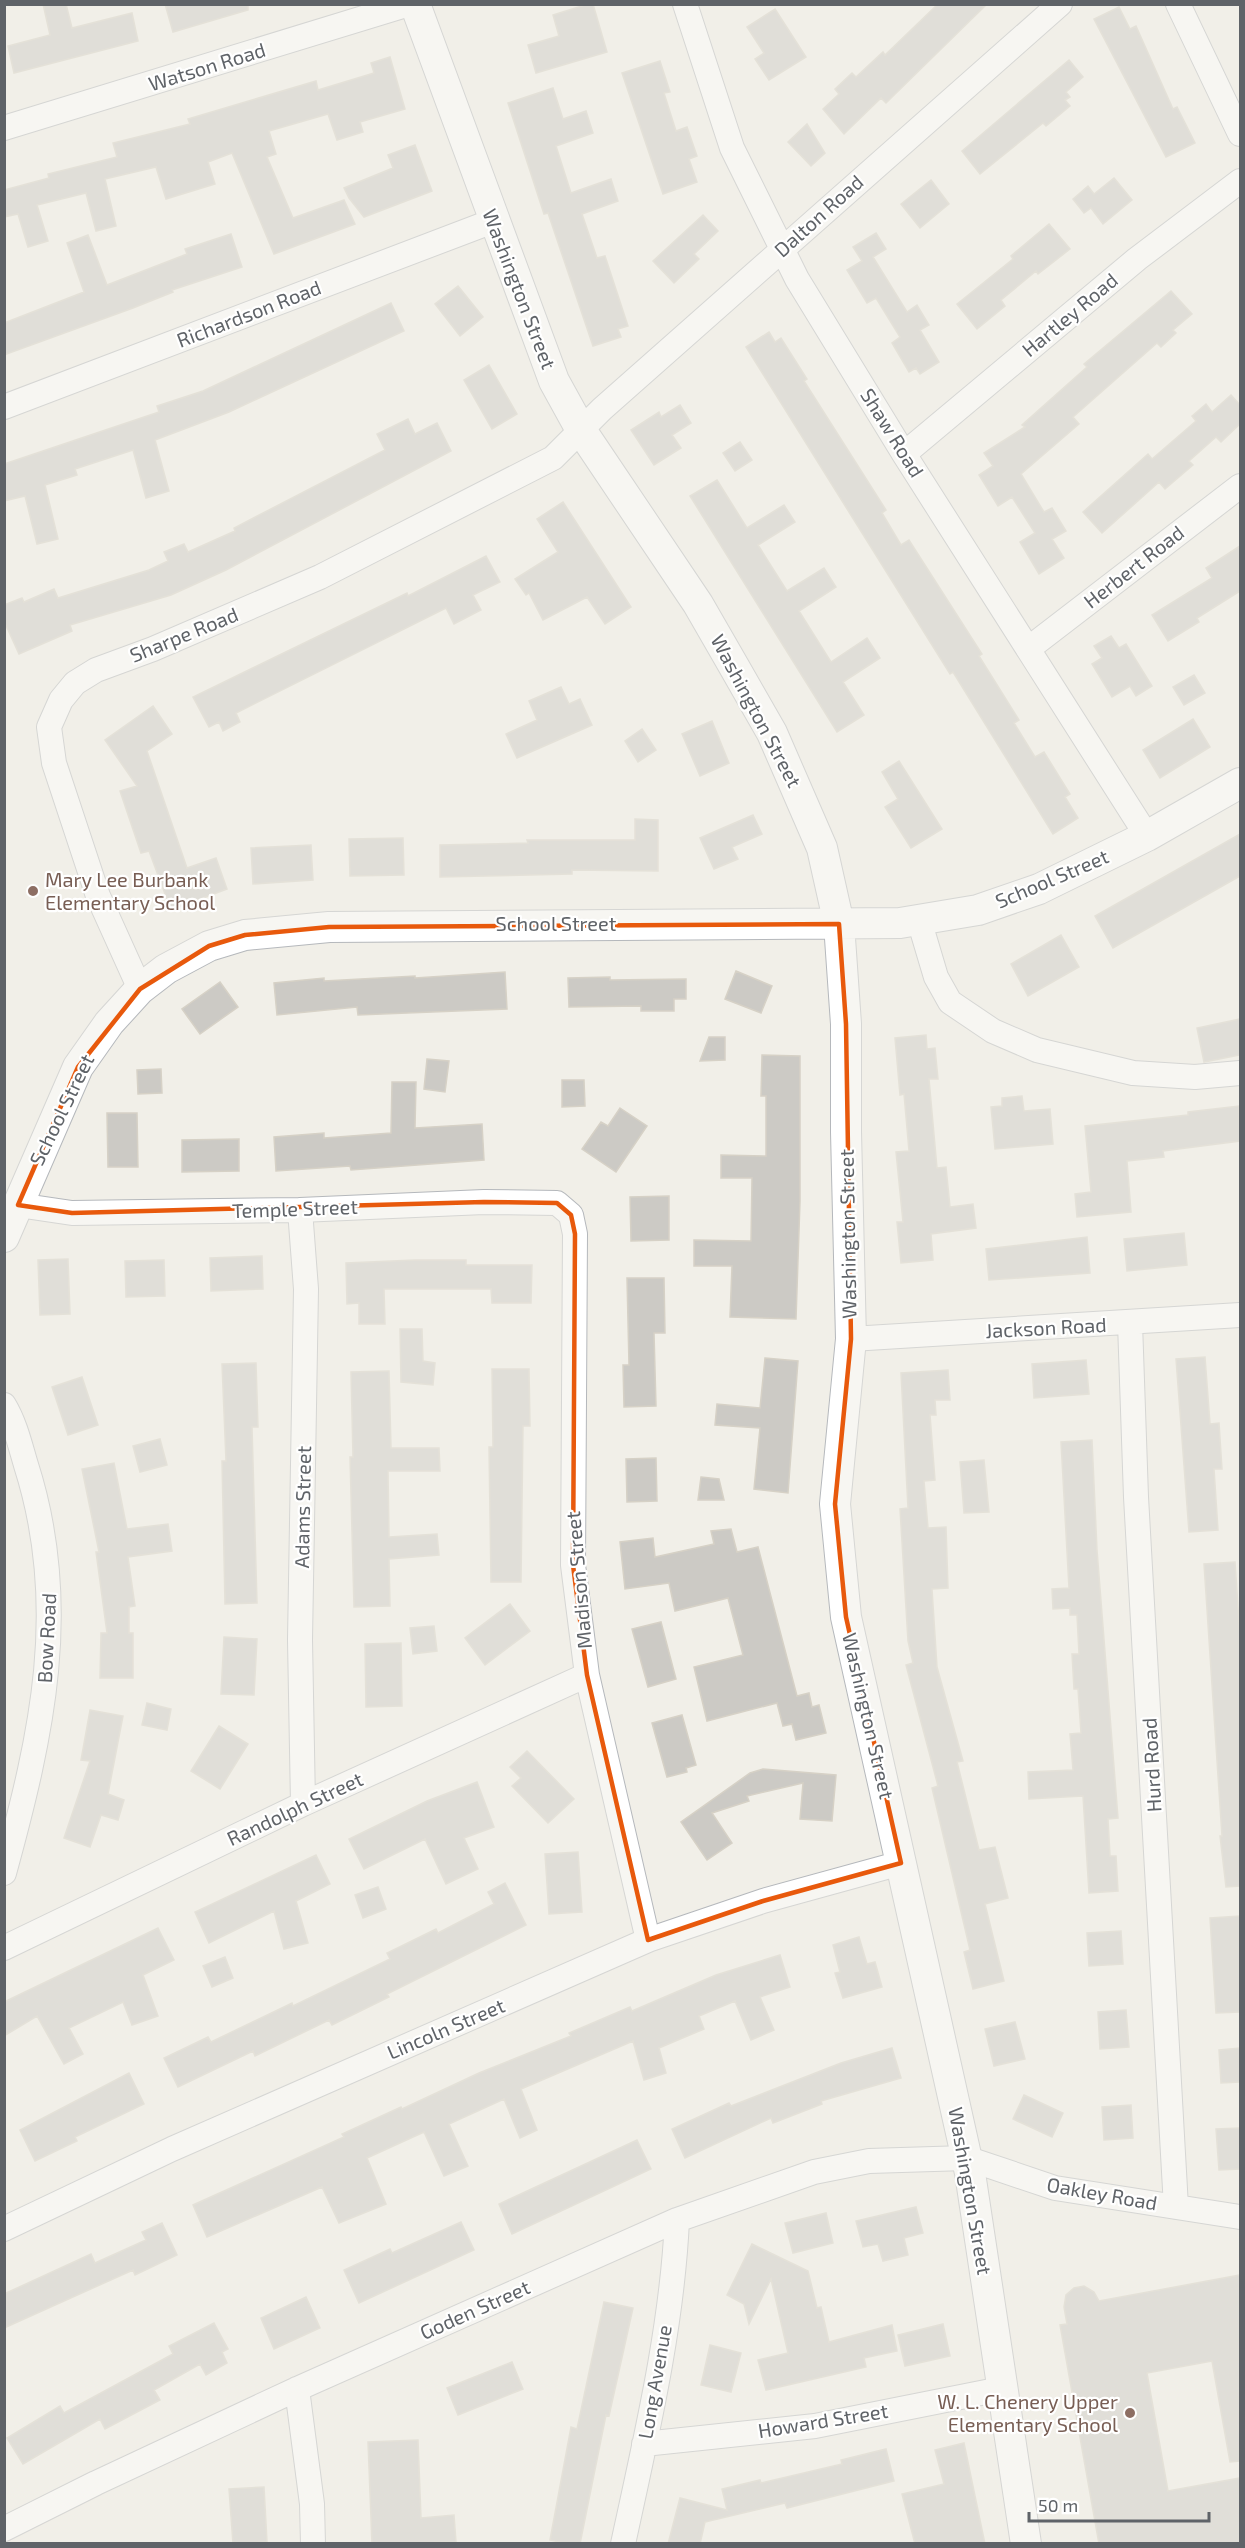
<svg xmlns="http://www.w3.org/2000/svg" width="1245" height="2548" font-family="'Exo 2',sans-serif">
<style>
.building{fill:#cccac5;stroke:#d6d1c6;stroke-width:1.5}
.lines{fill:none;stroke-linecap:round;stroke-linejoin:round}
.minor-casing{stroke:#b5b8bc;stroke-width:26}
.tertiary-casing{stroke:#b5b8bc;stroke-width:32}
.minor{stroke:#fff;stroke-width:24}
.tertiary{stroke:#fff;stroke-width:30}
.marked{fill:none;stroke:#e8590c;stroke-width:4.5;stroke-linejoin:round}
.education-dot{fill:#8d6e63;stroke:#fff;stroke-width:2}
.labels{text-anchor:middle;stroke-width:4.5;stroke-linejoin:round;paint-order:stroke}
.street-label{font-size:20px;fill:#5f6368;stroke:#fff}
.education-label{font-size:20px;fill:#785e54;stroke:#fff;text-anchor:start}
</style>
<rect width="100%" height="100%" fill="#f1efe8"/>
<!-- building -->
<path class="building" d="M43 4H66L72 28 132 13 138 41 14 73 8 46 50 35Z
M165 4H248V10L173 32Z
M588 4H593L607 52 536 73 528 45 559 36 553 15Z
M938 4H987L886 103 881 98 844 134 823 109 839 94 835 89 852 73 856 77 883 52 885 55Z
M1119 7 1130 29 1136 26 1173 109 1177 107 1195 143 1166 157 1094 19Z
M775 9 806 57 769 80 755 59 764 53 747 27Z
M390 57 405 109 360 122 363 132 337 140 328 114 269 131 276 154 267 157 293 218 344 200 355 224 274 254 232 153 208 162 215 184 166 199 156 167 105 179 116 226 96 231 86 193 37 205 48 241 28 247 18 214 4 217V190L49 178 48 174 117 157 113 143 190 124 188 119 316 81 318 90 374 73 371 63Z
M1069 60 1083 77 1066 92 1070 97 1065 100 1070 106 1046 126 1043 123 980 174 962 151Z
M660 61 670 92 664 93 676 131 687 127 697 156 689 159 697 182 663 194 622 73Z
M553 88 563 119 586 111 593 133 556 146 571 193 611 179 618 201 582 214 597 258 605 256 628 326 618 329 621 337 593 346 548 213 544 214 508 103Z
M807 124 825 153 811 166 788 142Z
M415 145 432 191 364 217 349 198 344 188 393 168 388 155Z
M1114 178 1132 200 1103 224 1091 208 1084 213 1073 199 1088 186 1094 194Z
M931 180 949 204 920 228 901 204Z
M703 215 718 231 694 254 699 259 674 283 653 261Z
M1049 224 1070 249 1038 274 1036 271 1001 300 1005 306 977 329 957 304 1013 259 1011 256Z
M876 233 886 249 873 257 907 312 917 305 929 325 920 330 939 362 920 374 916 368 909 372 892 343 900 337 876 298 867 303 847 270 862 261 853 247Z
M231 234 242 267 172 290 173 292 133 308 4 355V323L84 292 67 243 88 235 107 285 187 254 185 249Z
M458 286 483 317 460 336 435 304Z
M1171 291 1192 314 1173 330 1176 333 1161 347 1157 343 1073 417 1079 424 1021 474 1044 512 1052 508 1066 531 1052 539 1064 558 1039 574 1020 542 1035 533 1012 497 998 506 979 475 993 466 984 453 1025 427 1022 425 1087 367 1084 364Z
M391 303 404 331 229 412 155 440 169 491 146 498 133 450 75 469 77 475 45 485 58 539 37 544 25 496 4 501V464L159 412 157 406 203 391Z
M769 332 775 342 781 338 807 379 804 381 886 510 882 513 901 545 909 540 982 654 979 656 1019 720 1014 723 1035 757 1044 752 1070 794 1065 797 1078 818 1053 834 953 672 950 674 746 347Z
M489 365 517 414 492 429 464 380Z
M1231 395 1240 405V424L1221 442 1216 437 1189 461 1193 465 1165 489 1159 482 1102 533 1083 512 1148 454 1152 459 1196 421 1192 416 1206 404 1212 412Z
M680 405 691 423 672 435 681 448 654 465 631 430 659 412 661 417Z
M408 419 415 434 437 423 451 451 226 570 171 595 70 625 72 631 19 654 4 621V605L22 598 24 602 54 589 58 598 149 570 168 561 164 552 184 544 188 552 235 531 234 528 385 450 377 434Z
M740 442 752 460 735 471 723 453Z
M717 480 747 528 784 505 795 522 758 545 787 591 824 568 836 587 799 611 831 662 867 638 880 658 843 682 864 715 837 732 690 496Z
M563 502 631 607 605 624 587 597 543 620 529 593 526 595 515 579 558 552 537 519Z
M1240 546V591L1197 618 1199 622 1168 641 1152 615 1212 578 1206 568Z
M486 556 500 582 473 595 481 610 454 624 446 608 236 713 240 722 223 731 219 722 209 727 193 697 407 593 408 596Z
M1111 636 1119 648 1126 644 1152 686 1136 696 1130 686 1112 697 1092 664 1102 658 1094 646Z
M1194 675 1205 693 1184 705 1173 687Z
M561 687 569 704 580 699 592 725 517 758 506 734 537 720 529 701Z
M153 706 172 734 147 751 187 868 216 858 227 889 171 910 149 851 141 853 120 791 137 786 105 740Z
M1193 719 1210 747 1160 778 1143 750Z
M712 721 729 763 700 776 682 734Z
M642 729 656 750 638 762 625 741Z
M899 761 942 829 911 848 885 807 898 799 882 772Z
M753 815 762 834 732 847 738 859 714 869 700 838Z
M635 819 658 820V871L572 870V874L440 877V845L528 843 527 840H635Z
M1240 834V876L1113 948 1095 916Z
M403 838 404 875 350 876 349 839Z
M311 845 313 880 253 884 251 848Z
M1061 935 1079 967 1028 996 1011 964Z
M736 971 772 986 761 1013 725 999Z
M505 972 507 1009 358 1015 357 1007 277 1015 274 983 324 978V981L415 976V978Z
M610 977V980L686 979V999H674V1011H641V1006L569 1007 568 978Z
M220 982 238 1007 200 1034 182 1009Z
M1240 1019V1055L1204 1062 1197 1028Z
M926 1035 927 1049 935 1048 938 1079H929L937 1168 946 1167 950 1207 973 1204 976 1228 931 1234 933 1260 901 1263 897 1222H903L896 1152 909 1151 904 1094 900 1095 895 1038Z
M709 1037H725V1060L700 1061Z
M762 1055 800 1056V1201L796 1319 730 1317 732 1266H694V1240L751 1241 752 1178H721V1155L766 1156V1096H761Z
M427 1059 449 1061 445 1092 424 1089Z
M161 1069 162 1093 138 1094 137 1070Z
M562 1080H584L585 1106 562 1107Z
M392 1082H416L415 1128 482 1124 484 1160 351 1170 350 1166 276 1171 274 1137 324 1133V1138L391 1133Z
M1022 1096 1024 1111 1050 1109 1053 1144 995 1149 991 1107 1002 1106V1098Z
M1239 1106 1240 1141 1163 1151 1164 1157 1127 1161 1131 1212 1077 1217 1075 1194 1091 1192 1085 1126 1188 1115V1112Z
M620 1108 647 1126 616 1172 582 1149 601 1122 608 1126Z
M107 1113H137L138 1167H108Z
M239 1139V1171L182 1172V1140Z
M669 1196V1240L631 1241 630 1197Z
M1184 1233 1187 1265 1127 1271 1124 1239Z
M1087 1237 1090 1273 989 1280 986 1249Z
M262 1256 263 1289 211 1291 210 1258Z
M68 1259 70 1314 40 1315 38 1260Z
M164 1260 165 1296 126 1297 125 1261Z
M415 1260H466V1265H532L531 1303H492L491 1289H384L385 1324H359V1303L347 1304 346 1263Z
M627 1278H664L665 1333H654L656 1406 624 1407 623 1365H629Z
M400 1329H422L423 1361 435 1363 433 1385 401 1382Z
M1205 1357 1210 1424 1219 1423 1222 1469H1214L1218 1530 1189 1532 1176 1359Z
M765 1358 798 1361 788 1493 754 1489 760 1428 715 1425 717 1404 760 1408Z
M1086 1360 1089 1394 1034 1398 1032 1364Z
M256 1363 258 1427H252L257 1603 225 1604 222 1461H226L222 1364Z
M492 1369H529L530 1426H523L521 1582H491L489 1447H493Z
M948 1370 950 1400H935L936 1415H930L935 1480 924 1481 928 1528 946 1527 948 1588 932 1589 937 1667 963 1761 957 1762 979 1850 995 1847 1008 1898 985 1904 1004 1981 973 1989 964 1952 970 1950 932 1788 938 1786 906 1665 913 1663 908 1641 900 1509 908 1508 901 1373Z
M389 1371 391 1448H439L440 1471H388L389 1537 437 1534 439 1555 389 1559 390 1606 354 1607 350 1457H353L351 1372Z
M82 1377 98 1425 68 1435 52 1387Z
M160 1439 167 1465 140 1472 133 1446Z
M1092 1440 1097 1550 1118 1818 1108 1819 1110 1856H1116L1118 1891 1089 1893 1083 1796 1029 1799 1028 1772 1073 1770 1070 1734 1081 1733 1078 1689H1074L1072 1654H1079L1077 1615H1070V1608L1053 1609 1052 1589 1069 1588 1061 1442Z
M656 1458 657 1501 627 1502 626 1459Z
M984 1460 989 1512 964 1513 960 1462Z
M114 1463 127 1529 168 1524 172 1551 128 1557 135 1606 129 1607V1633H133V1678H100L101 1633H107L96 1552H99L82 1469Z
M701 1477 719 1479 724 1500H698Z
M731 1529 737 1552 758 1547 797 1696 809 1693 812 1707 819 1705 826 1733 796 1740 792 1724 783 1726 777 1703 707 1721 694 1667 743 1655 728 1598 675 1611 669 1583 625 1589 620 1542 653 1538 655 1557 714 1544 711 1531Z
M1235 1562 1240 1637V1886L1226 1887 1220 1836H1222L1204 1564Z
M510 1604 530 1631 485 1665 465 1638Z
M661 1622 676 1679 648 1687 632 1629Z
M434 1626 437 1651 413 1654 410 1628Z
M224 1637 257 1639 254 1695 221 1694Z
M401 1643 402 1706 366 1707 365 1644Z
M147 1703 171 1709 167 1730 142 1725Z
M90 1710 123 1716 108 1794 124 1800 118 1820 101 1815 90 1847 64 1838 90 1761 81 1760Z
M682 1715 696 1765 686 1768 687 1772 667 1777 652 1723Z
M219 1726 248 1744 220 1789 191 1771Z
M527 1751 574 1799 548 1823 512 1786 521 1778 510 1767Z
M763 1769 836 1775 832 1821 800 1819 803 1783 747 1796 749 1801 712 1813 732 1843 707 1860 681 1822 750 1773Z
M477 1782 494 1827 464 1838 478 1869 446 1884 425 1839 364 1869 349 1839 427 1801Z
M578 1852 582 1912 549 1914 545 1854Z
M316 1855 330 1884 296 1901 308 1943 284 1949 274 1911 209 1943 195 1912Z
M505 1883 526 1925 387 1994 389 1997 332 2025 329 2020 255 2056 253 2051 178 2087 164 2058 208 2037 211 2042 292 2003 293 2006 390 1959 387 1953 436 1929 438 1933 494 1904 488 1892Z
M378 1887 386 1909 363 1918 355 1895Z
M1240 1916V2012L1216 2013 1210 1918Z
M158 1928 174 1960 143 1975 158 2016 132 2025 123 2002 69 2028 83 2054 64 2064 37 2016 4 2036V2002Z
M1121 1931 1123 1964 1089 1966 1087 1933Z
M859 1937 867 1964 875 1962 882 1987 843 1998 835 1973 840 1972 833 1945Z
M780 1955 790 1987 760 1997 774 2030 751 2040 735 2001 699 2016 704 2029 659 2048 666 2073 644 2080 633 2041 521 2089 537 2130 520 2138 504 2099 449 2124 468 2166 444 2176 424 2132 367 2158 386 2204 339 2223 322 2187 207 2237 193 2205 344 2137 342 2134 401 2107 402 2109 479 2073 571 2036 569 2033 630 2007 632 2011 716 1975Z
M225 1957 233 1978 212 1987 203 1966Z
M1126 2010 1129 2047 1100 2049 1098 2012Z
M1015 2022 1025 2059 994 2066 985 2029Z
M892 2048 901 2078 821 2101 822 2104 773 2123 771 2118 685 2158 672 2129 729 2103 731 2106 841 2063Z
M1240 2048V2082L1221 2083 1219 2050Z
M129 2073 144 2104 75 2137 77 2141 35 2161 20 2130Z
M1024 2095 1063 2113 1052 2137 1013 2119Z
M1131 2105 1133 2138 1104 2140 1102 2107Z
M1240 2128V2169L1219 2170 1216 2129Z
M637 2140 651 2169 512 2234 499 2204Z
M916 2207 923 2233 904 2238 908 2255 883 2261 878 2244 863 2247 856 2221Z
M826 2213 833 2243 793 2253 785 2223Z
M461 2222 474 2250 359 2303 344 2270 390 2249 392 2253Z
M162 2223 177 2255 135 2275 133 2270 4 2328V2294L91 2254 95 2263 146 2240 142 2232Z
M752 2244 808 2271 817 2308 821 2307 829 2342 892 2325 897 2351 864 2358 866 2367 766 2390 758 2360 788 2353 771 2279 749 2324 744 2304 727 2295Z
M1240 2275V2461L1230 2462 1212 2361 1147 2373 1168 2491 1240 2478V2544H1099L1060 2325 1067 2324 1064 2307 1066 2295 1074 2288 1084 2286 1094 2292 1099 2301Z
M306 2297 320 2328 274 2349 261 2318Z
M604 2302 633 2308 609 2416 606 2415 580 2544H568L550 2540 571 2427 577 2429Z
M214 2323 228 2349 222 2352 227 2363 206 2375 200 2364 154 2390 160 2400 105 2429 100 2419 23 2464 7 2438 60 2406 64 2413 173 2354 169 2346Z
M943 2324 950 2356 905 2366 898 2335Z
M710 2345 741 2353 731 2392 701 2385Z
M512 2362 523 2389 458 2415 447 2388Z
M418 2440 421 2518 454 2515 456 2542 372 2544 368 2442Z
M964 2443 985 2544H915L902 2494 944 2484 935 2450Z
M886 2449 894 2481 787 2508 785 2503 705 2522 700 2544H668L680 2498 727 2510 722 2489 760 2480 761 2483 842 2464 841 2460Z
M264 2487 267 2542 233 2544 229 2489Z"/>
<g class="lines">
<defs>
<path id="minor" d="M685 4 732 148 797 279 904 454 1147 836
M1178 4 1240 134
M4 128 409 4
M4 407 493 221
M904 454 1137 259 1240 181
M1028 649 1240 486
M919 920 936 977 950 1002 993 1031 1037 1050 1133 1073 1195 1077 1240 1073
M140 989 98 896 54 763 49 727 61 700 75 683 96 670 153 649 320 577 553 458 602 409 1060 4
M18 1205 72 1213 300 1210 484 1202 557 1203 571 1215 575 1234 573 1565 587 1675 648 1940
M300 1210 306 1289 300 1640 303 1804
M1130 1323 1136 1497 1176 2207
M851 1339 1240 1315
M4 1405C15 1423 20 1445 26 1465 71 1606 42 1735 4 1873
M4 1948 303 1804 587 1675
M4 2229 172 2149 648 1940 763 1901 901 1863
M297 2389 312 2504 313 2544
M644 2444 815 2426 1001 2389
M4 2529 96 2483 297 2389 677 2220 814 2172 869 2161 966 2158 1055 2188 1240 2217
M623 2544C646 2437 672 2329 677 2220"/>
<path id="tertiary" d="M415 4 554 381 581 430 698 604 736 670 772 733 822 848 839 924 846 1024V1132L851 1339 835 1504 846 1617 970 2173 1026 2544
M4 1237 78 1067 109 1023 140 989 166 969 209 946 245 935 329 927 900 923 978 910 1039 889 1147 836 1240 783"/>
</defs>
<!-- minor casing -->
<use href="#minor" class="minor-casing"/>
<!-- tertiary casing -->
<use href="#tertiary" class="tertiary-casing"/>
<!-- minor -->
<use href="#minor" class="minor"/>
<!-- tertiary -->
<use href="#tertiary" class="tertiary"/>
</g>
<!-- marked area -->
<path d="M0 0H1245V2548H0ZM839 924 846 1024 851 1339 835 1504 846 1617 901 1863 763 1901 648 1940 587 1675 573 1565 575 1234 571 1215 557 1203 484 1202 72 1213 18 1205 78 1067 140 989 209 946 245 935 329 927Z" fill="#f1efe8" fill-opacity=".55" fill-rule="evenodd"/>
<path class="marked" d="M839 924 846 1024 851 1339 835 1504 846 1617 901 1863 763 1901 648 1940 587 1675 573 1565 575 1234 571 1215 557 1203 484 1202 72 1213 18 1205 78 1067 140 989 209 946 245 935 329 927Z"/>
<!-- markers -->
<g class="education-dot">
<circle cx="33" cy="891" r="6"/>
<circle cx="1130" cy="2413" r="6"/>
</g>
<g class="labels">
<!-- street labels -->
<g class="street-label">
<text transform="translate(207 67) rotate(-17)" y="7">Watson Road</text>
<text transform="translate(819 216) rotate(-42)" y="7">Dalton Road</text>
<text transform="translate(519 289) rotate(69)" y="7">Washington Street</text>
<text transform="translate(249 314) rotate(-21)" y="7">Richardson Road</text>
<text transform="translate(1070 315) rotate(-40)" y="7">Hartley Road</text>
<text transform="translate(892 433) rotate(58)" y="7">Shaw Road</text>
<text transform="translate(1134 567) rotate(-38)" y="7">Herbert Road</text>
<text transform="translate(184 635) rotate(-22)" y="7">Sharpe Road</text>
<text transform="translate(756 711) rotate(62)" y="7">Washington Street</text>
<text transform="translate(1052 879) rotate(-23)" y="7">School Street</text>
<text x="556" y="931">School Street</text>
<text transform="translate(62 1110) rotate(-64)" y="7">School Street</text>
<text transform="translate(295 1209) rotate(-2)" y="7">Temple Street</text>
<text transform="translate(848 1234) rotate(-91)" y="7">Washington Street</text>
<text transform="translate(1046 1328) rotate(-3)" y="7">Jackson Road</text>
<text transform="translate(303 1507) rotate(-89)" y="7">Adams Street</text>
<text transform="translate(579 1580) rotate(-95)" y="7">Madison Street</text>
<text transform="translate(47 1638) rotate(-87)" y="7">Bow Road</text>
<text transform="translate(868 1716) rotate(77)" y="7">Washington Street</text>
<text transform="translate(1152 1765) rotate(-93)" y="7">Hurd Road</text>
<text transform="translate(295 1809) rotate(-25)" y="7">Randolph Street</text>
<text transform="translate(446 2029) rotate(-23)" y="7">Lincoln Street</text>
<text transform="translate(970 2191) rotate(80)" y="7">Washington Street</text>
<text transform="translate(1102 2194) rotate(10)" y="7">Oakley Road</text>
<text transform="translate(475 2310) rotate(-24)" y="7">Goden Street</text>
<text transform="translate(655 2382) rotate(-80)" y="7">Long Avenue</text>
<text transform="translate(823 2421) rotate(-9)" y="7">Howard Street</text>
</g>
<!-- education labels -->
<g class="education-label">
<text x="45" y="887">Mary Lee Burbank<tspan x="45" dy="23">Elementary School</tspan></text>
<text x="1118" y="2409" text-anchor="end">W. L. Chenery Upper<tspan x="1118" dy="23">Elementary School</tspan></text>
</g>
</g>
<!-- border -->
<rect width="1245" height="2548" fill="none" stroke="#5f6368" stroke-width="12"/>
<!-- scale -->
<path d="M1029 2512v9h180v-9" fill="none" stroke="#5f6368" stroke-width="3"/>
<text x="1038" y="2512" font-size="18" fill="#5f6368" stroke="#ffffff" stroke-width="4.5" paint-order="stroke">50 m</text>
</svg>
